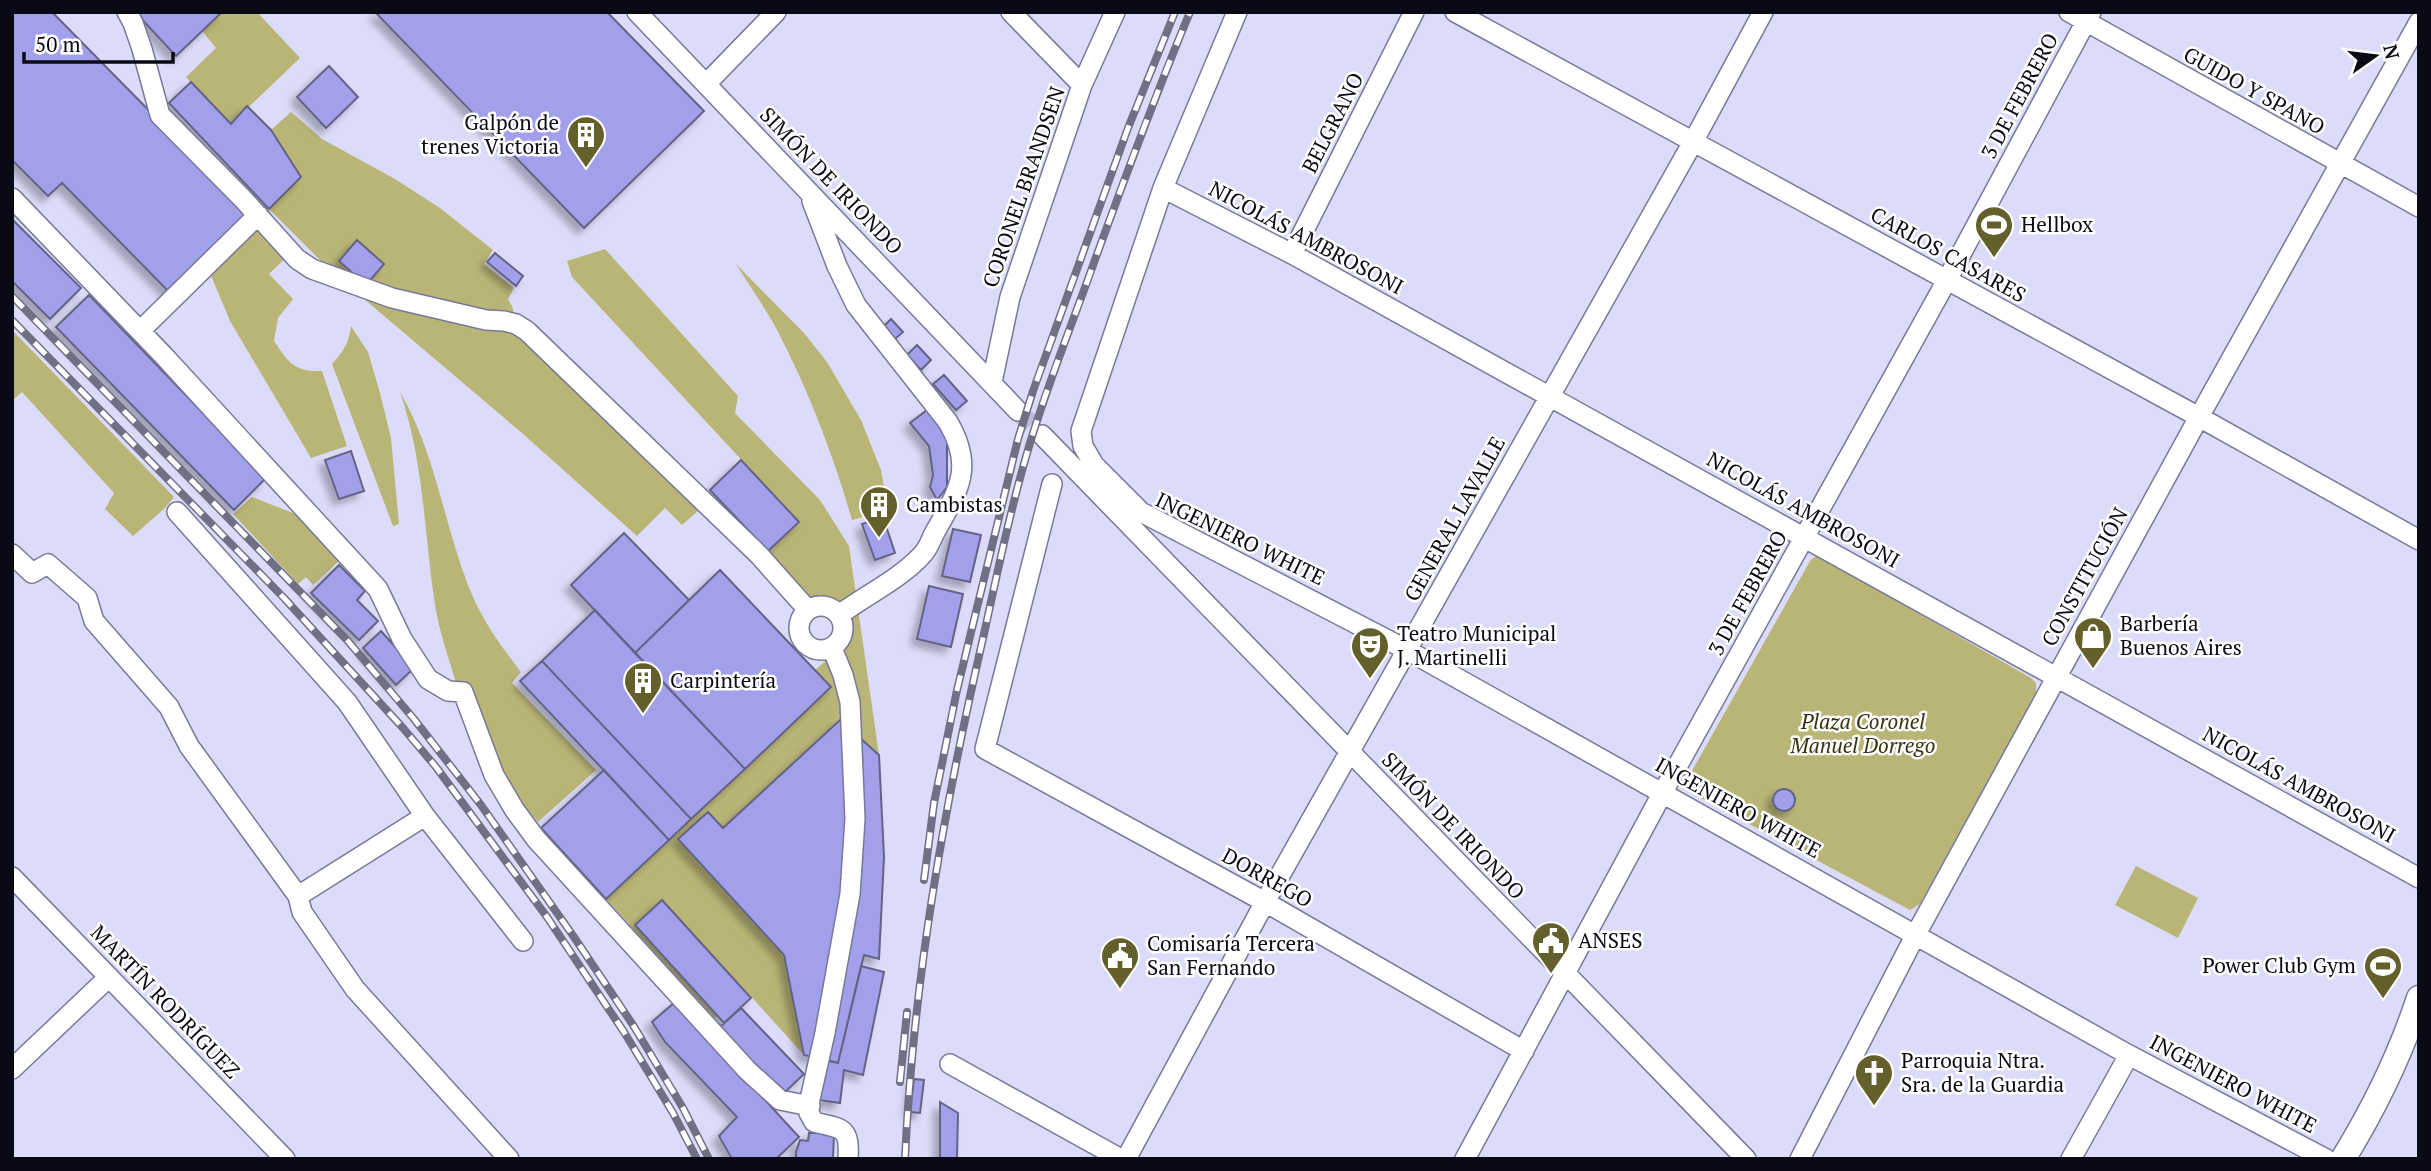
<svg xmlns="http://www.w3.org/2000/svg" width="2431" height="1171" font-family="'PT Serif',serif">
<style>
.green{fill:#b9b577}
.building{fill:#a29feb;stroke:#646384;stroke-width:2;filter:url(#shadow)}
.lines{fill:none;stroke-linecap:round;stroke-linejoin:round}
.minor-tunnel{stroke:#bcbcd8;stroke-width:19;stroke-dasharray:19 10;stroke-linecap:butt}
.minor-casing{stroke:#787899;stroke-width:22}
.major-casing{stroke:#787899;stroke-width:27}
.minor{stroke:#fff;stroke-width:19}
.major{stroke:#fff;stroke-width:24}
.rail-casing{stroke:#707085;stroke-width:8}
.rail{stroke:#fff;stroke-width:5;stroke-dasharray:16;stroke-linecap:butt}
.labels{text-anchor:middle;stroke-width:5;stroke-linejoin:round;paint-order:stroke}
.street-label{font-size:21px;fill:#0a0a16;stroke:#fff}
.poi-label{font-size:21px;fill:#0a0a16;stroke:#fff;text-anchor:start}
.park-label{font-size:21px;font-style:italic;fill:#35320c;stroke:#fff}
</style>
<defs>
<filter id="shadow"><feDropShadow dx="-6" dy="6" stdDeviation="3.5" flood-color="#0004"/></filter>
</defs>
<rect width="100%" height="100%" fill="#dcdcfa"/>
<!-- green -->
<path class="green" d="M222 12H257L300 58 231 124 186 77 216 48 202 31Z
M291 112 322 139 395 179 440 208 493 250 484 264 514 288 508 299 512 306 515 317 706 504 682 525 665 508 637 536 522 433 331 271 269 209 301 177 271 130Z
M259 210 296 248 269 274 293 299 278 318 274 341C289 363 294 372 322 371L347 446 311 458 230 321 205 261Z
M605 249 738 396 735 413 820 500 849 546 879 755 884 857 879 959 864 955 838 1063 804 1055 746 991 715 1018 606 899 830 687 815 670C824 662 837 653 844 643 860 619 838 601 814 600L768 551 799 522 572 277 567 261Z
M736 264 804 333 827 362 861 420 881 470 888 510 852 520C833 454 808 389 776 328 764 306 749 285 736 264Z
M351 326 368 352 380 393 391 438 399 524 393 526 332 364C343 352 349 343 351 326Z
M12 330 174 497 165 508 133 536 105 509 114 493 22 392 12 401Z
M400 392C435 452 443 520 468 585 480 617 500 645 521 672L512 683 596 770 538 822 521 803 500 772 466 681 456 683C449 658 439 631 435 605 424 533 424 461 400 392Z
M252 497 298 515 339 561 313 585 306 577 298 584 233 514Z
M1817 555 2031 678 2036 683V694L1920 904 1910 910 1695 795C1688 790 1687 786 1688 778L1810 561Z
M2136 866 2198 898 2178 938 2115 905Z"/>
<!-- building -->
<path class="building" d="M12 12H52L252 215 171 294 62 183 48 196 12 160Z
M135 12H222L176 56Z
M375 12H607L704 111 584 228Z
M329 66 358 97 326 128 297 97Z
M191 82 231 124 247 106 271 130 301 177 269 209 169 103Z
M12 219 81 288 50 319 12 281Z
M357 240 384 264 366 285 339 261Z
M495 253 523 276 516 286 487 262Z
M89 295 266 478 234 510 56 327Z
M891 319 903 332 895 339 883 327Z
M917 345 931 360 921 370 907 355Z
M944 375 967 401 956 410 933 384Z
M927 410 947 437V487L937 500 930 487 933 475 929 446 910 423Z
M351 451 364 491 339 499 325 460Z
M741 460 799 522 768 551 710 490Z
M883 517 895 553 875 560 862 524Z
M953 529 981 535 970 582 942 576Z
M624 533 689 600 635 653 571 585Z
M339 565 365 591 357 600 378 621 359 640 311 593Z
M720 570 831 687 745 769 635 653Z
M929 586 963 594 951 647 917 639Z
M595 610 745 769 691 819 542 661Z
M381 631 414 668 396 685 363 648Z
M542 661 691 819 669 840 520 681Z
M840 720 879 755 884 857 879 959 864 955 838 1063 804 1055 784 955 678 839 708 812 723 828Z
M604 770 669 840 606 899 541 828Z
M1773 800a11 11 0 1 1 22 0a11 11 0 1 1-22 0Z
M662 900 751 998 724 1023 635 925Z
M861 966 884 972 863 1075 844 1070 840 1103 819 1100 823 1059 838 1063Z
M675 1002 799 1137 776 1159H732L719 1136 737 1117 665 1042 652 1022Z
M741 1008 804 1074 783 1094 720 1027Z
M914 1079 924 1080 920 1113 910 1112Z
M940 1102 958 1113 957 1159H940Z
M809 1133H834L833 1159H796V1152L800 1140 808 1141Z"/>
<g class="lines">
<!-- minor-tunnel -->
<path class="minor-tunnel" d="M1018 411 1042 435"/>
<defs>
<path id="minor" d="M127 12 133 23 142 49 160 115 243 199 297 259 312 269 392 298 486 320 504 321 516 324 527 331 759 555 808 610
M637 12 1018 411
M1011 12 1082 85
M1237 12 1163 188 1081 431 1083 446 1094 465 1141 512 1407 650 2129 1055 2326 1159
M1455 12 2199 417 2419 540
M2069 12 2419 207
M706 84 776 12
M1163 188 1292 254 2419 878
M12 198 164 356 378 589 402 639 428 679 448 691 463 692 494 775 514 809 536 839 748 1071 780 1100 810 1106
M812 201 837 266 856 305 948 422C975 468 958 491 935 532 931 539 929 548 922 555 900 579 866 595 839 615
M1292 254 1414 12
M140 331 258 215
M992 382 1010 297 1082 85 1115 12
M1042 435 1746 1159
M1052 484 985 749 1265 902 1524 1051
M177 512 347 702 425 816 523 941
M12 554 32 573 48 564 87 598 94 621 169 707 189 746 298 896 302 912 355 989 509 1159
M799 628a22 22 0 1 1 44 0a22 22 0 1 1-44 0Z
M832 648 843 675 850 702 855 819 850 894 825 1033 810 1099 809 1113 814 1122C842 1129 850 1126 848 1159
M12 877 285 1159
M298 896 425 816
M950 1064 1121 1159
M12 1069 109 977
M1126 1159 1265 902 1693 142 1763 12
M1465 1159 1663 792 1947 280 2091 12
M1800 1159 1916 934 2199 417 2419 22
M2071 1159 2129 1055"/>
<path id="major" d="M2343 1159C2375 1107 2400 1056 2419 998"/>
</defs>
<!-- minor casing -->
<use href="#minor" class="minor-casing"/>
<!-- major casing -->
<use href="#major" class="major-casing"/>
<!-- minor -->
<use href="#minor" class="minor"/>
<!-- major -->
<use href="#major" class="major"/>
<defs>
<path id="rail" d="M12 296 347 640 414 719 481 805 574 937 633 1025 683 1108 709 1159
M12 320 284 598 403 728 436 767 547 917 624 1032 673 1113 697 1159
M924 880 934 803 957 690 1018 439 1033 391 1128 128 1175 12
M900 1082 907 1012
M905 1159C913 982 944 807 984 634 998 570 1011 506 1030 443 1049 380 1074 319 1096 257 1126 175 1156 93 1190 12"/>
</defs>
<!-- rail casing -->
<use href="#rail" class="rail-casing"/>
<!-- rail -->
<use href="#rail" class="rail"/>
</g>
<!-- icons -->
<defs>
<symbol id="building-pin" viewBox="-11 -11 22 30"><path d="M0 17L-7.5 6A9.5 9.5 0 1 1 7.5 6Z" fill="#63602c" stroke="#fff"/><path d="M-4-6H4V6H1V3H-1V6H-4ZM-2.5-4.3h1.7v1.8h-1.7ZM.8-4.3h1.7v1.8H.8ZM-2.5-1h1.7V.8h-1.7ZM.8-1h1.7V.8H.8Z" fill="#fff"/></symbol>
<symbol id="stadium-pin" viewBox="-11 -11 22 30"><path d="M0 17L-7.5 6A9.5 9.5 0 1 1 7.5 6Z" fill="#63602c" stroke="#fff"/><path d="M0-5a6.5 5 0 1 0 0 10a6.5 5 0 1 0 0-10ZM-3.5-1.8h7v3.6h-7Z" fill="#fff"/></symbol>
<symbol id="shop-pin" viewBox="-11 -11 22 30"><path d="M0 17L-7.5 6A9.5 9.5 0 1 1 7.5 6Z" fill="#63602c" stroke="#fff"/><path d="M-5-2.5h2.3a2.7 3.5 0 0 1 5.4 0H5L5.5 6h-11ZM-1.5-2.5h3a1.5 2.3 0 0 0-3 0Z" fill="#fff"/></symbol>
<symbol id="theatre-pin" viewBox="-11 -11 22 30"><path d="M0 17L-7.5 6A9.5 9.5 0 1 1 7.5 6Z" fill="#63602c" stroke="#fff"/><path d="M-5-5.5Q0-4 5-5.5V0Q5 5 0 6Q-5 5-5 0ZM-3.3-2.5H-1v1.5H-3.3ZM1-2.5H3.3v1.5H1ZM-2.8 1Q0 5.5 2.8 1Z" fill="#fff"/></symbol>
<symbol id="civic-pin" viewBox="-11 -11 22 30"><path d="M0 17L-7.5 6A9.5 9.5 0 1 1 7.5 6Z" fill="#63602c" stroke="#fff"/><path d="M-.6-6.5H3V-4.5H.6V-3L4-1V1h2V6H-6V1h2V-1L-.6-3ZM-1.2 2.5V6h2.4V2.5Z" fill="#fff"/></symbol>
<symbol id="church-pin" viewBox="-11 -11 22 30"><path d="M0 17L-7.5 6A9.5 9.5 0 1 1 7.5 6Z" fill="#63602c" stroke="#fff"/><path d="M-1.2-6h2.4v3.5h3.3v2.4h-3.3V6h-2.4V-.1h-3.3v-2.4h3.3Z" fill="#fff"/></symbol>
</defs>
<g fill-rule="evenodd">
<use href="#building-pin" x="564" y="113" width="44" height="60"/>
<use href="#stadium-pin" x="1972" y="203" width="44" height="60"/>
<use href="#building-pin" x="857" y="483" width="44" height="60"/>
<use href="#shop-pin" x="2071" y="614" width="44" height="60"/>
<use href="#theatre-pin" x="1348" y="624" width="44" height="60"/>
<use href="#building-pin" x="621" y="659" width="44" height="60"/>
<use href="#civic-pin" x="1529" y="919" width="44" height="60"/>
<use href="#civic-pin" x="1098" y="934" width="44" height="60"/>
<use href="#stadium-pin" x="2361" y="944" width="44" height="60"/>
<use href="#church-pin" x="1852" y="1051" width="44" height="60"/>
</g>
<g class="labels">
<!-- street labels -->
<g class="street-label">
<text transform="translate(2254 91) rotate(29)" y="7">GUIDO Y SPANO</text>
<text transform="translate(2020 96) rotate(-62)" y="7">3 DE FEBRERO</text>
<text transform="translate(1333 123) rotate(-63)" y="7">BELGRANO</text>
<text transform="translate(831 181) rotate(46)" y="7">SIMÓN DE IRIONDO</text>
<text transform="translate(1024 187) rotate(-71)" y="7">CORONEL BRANDSEN</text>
<text transform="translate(1306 238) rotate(28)" y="7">NICOLÁS AMBROSONI</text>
<text transform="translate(1948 255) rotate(29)" y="7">CARLOS CASARES</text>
<text transform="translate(1803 510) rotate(29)" y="7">NICOLÁS AMBROSONI</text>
<text transform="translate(1455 519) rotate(-61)" y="7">GENERAL LAVALLE</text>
<text transform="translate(1240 539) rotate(26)" y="7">INGENIERO WHITE</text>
<text transform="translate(2085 577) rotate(-61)" y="7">CONSTITUCIÓN</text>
<text transform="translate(1748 593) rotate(-61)" y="7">3 DE FEBRERO</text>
<text transform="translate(2299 785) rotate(29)" y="7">NICOLÁS AMBROSONI</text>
<text transform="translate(1738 808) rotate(29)" y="7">INGENIERO WHITE</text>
<text transform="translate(1453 826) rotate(46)" y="7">SIMÓN DE IRIONDO</text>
<text transform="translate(1267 878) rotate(29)" y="7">DORREGO</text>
<text transform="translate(165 1002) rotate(46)" y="7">MARTÍN RODRÍGUEZ</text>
<text transform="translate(2233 1084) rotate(28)" y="7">INGENIERO WHITE</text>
</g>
<!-- poi labels -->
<g class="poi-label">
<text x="559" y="130" text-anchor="end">Galpón de<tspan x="559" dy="24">trenes Victoria</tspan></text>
<text x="2021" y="232">Hellbox</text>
<text x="906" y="512">Cambistas</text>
<text x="2120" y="631">Barbería<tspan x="2120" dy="24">Buenos Aires</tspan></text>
<text x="1397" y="641">Teatro Municipal<tspan x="1397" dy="24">J. Martinelli</tspan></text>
<text x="670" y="688">Carpintería</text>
<text x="1578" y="948">ANSES</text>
<text x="1147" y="951">Comisaría Tercera<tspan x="1147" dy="24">San Fernando</tspan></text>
<text x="2356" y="973" text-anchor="end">Power Club Gym</text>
<text x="1901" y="1068">Parroquia Ntra.<tspan x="1901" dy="24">Sra. de la Guardia</tspan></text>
</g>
<!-- park labels -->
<g class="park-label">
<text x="1863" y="729">Plaza Coronel<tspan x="1863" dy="24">Manuel Dorrego</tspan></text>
</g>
</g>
<!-- border -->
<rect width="2431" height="1171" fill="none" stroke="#0a0a16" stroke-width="28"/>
<!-- north arrow -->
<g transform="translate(2375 56) rotate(76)" stroke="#ffffff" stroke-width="5" paint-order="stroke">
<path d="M0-5L12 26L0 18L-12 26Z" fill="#0a0a16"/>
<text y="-10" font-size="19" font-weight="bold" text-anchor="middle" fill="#0a0a16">N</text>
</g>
<!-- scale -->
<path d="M24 52v10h149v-10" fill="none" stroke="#0a0a16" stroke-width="3.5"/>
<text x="35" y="52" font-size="21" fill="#0a0a16" stroke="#ffffff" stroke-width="5" paint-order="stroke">50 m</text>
</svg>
